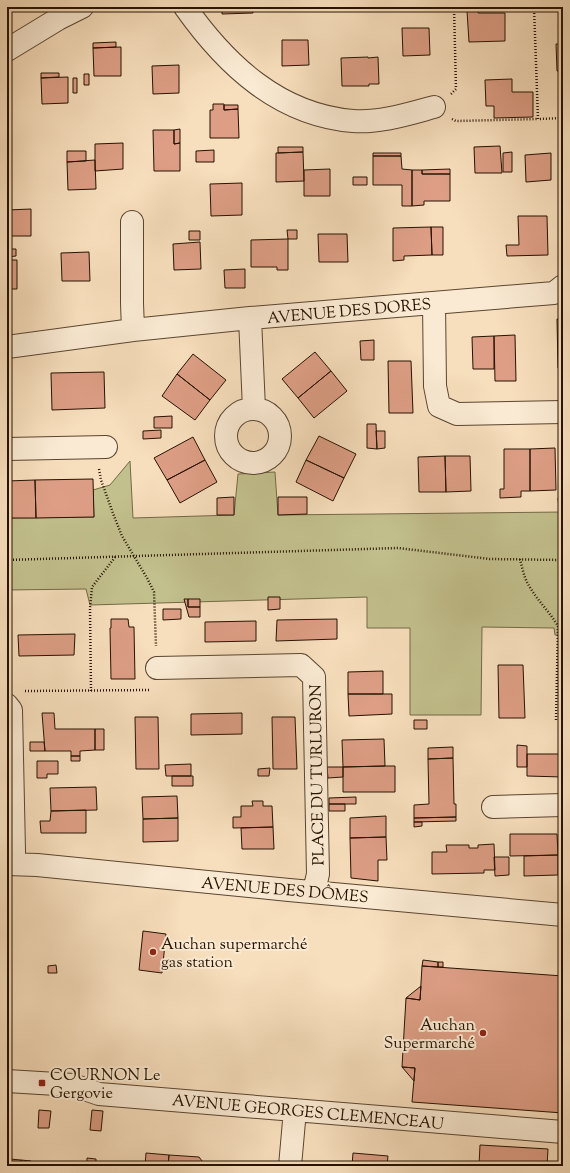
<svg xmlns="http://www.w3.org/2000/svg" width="570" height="1173" font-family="'Sorts Mill Goudy',serif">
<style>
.green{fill:#c2c08d;stroke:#746947}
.building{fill:#dd9e85;stroke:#261201}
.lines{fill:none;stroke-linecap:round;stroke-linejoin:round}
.minor-casing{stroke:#5a4530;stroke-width:24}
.path{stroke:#261201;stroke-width:2.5;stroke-dasharray:1 2;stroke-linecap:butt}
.minor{stroke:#faead3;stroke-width:22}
.poi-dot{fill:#8f2418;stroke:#faead3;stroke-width:1.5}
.labels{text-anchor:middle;stroke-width:4;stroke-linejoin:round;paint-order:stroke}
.street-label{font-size:16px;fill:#261201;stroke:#faead3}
.poi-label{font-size:16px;fill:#261201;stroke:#faead3;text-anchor:start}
</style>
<rect width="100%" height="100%" fill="#f7debc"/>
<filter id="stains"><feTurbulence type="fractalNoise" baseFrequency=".005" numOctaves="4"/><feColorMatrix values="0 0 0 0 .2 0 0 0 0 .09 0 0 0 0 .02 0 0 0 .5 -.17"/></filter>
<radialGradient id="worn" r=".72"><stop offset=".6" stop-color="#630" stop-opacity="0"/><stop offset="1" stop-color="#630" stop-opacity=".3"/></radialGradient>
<!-- green -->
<path class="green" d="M130 461 133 518 234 515 238 474 275 472 278 515 563 512V635H555L554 628 482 627 481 715H410V628H367V597L90 605 86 589 7 590V518L94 517 93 490 110 485Z"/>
<!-- building -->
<path class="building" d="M222 7H253V13L222 14Z
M467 11H478V13H505V41L469 42Z
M402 28H429L430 55 403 56Z
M282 40H308L309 65 282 66Z
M116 42V47L93 48V43Z
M556 44H563V71H557Z
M121 47V76H94L93 48Z
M368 57V58L378 57 379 84H369V86H342L341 58Z
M179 65V93L153 94 152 66Z
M41 73H59V77L41 78Z
M84 74H89V85H84Z
M68 77V103L42 104 41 78Z
M73 78H77V93H73Z
M512 79V92H533V117L494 118V106H486L485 80Z
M213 104H224V110L238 109 239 138H210V110H213Z
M224 105H238V109L224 110Z
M180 129V143L174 144V130Z
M153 130H174V144L180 143V171H154Z
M123 143V169L95 171V144Z
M500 146 502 173H475L474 147Z
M278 147H303V152L278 153Z
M214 150V162H196V151Z
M67 151H86V161L67 162Z
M303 152 304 181 276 182V153Z
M512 152V172H503V153Z
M373 153H401V156H373Z
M551 153V180L526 182 525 155Z
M373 156H401L402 169 412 170V206H402V185H373Z
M95 160 96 189 68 190 67 162Z
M330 169V196H304V170Z
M450 169V174H422V170Z
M412 170H422V174H450V201H424V205L412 206Z
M353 177H367V185H353Z
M242 183V215L211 216 210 184Z
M31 209V236H7V210Z
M518 216H547L548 255 507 256 506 245H519Z
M431 227 432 255 404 256V260L393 261V228Z
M431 227H443V255H432Z
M287 230H297V239H288Z
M189 231H200V240H189Z
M318 234H347L348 262H319Z
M288 239V270H277V267H251V240Z
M200 242 201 269 174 270 173 244Z
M7 249H16V256L7 257Z
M89 252 90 281H62L61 253Z
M7 260H17V289H7Z
M245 269V288H225L224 270Z
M557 319H563V367L558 368Z
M515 335 516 381H495L494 336Z
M494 336V369H473L472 337Z
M374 340V360H361L360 341Z
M315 352 331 371 298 398 282 379Z
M193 354 226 380 210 400 177 374Z
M388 361H411L413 413H389Z
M331 371 347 391 314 418 298 398Z
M104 372 105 408 52 410 51 373Z
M177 374 210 400 195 420 162 396Z
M172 416V428H154V417Z
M367 424H376L377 449 367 448Z
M161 430V438L143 439V431Z
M376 431H385V448L377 449Z
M319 436 356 454 344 478 306 460Z
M193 437 205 460 167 480 154 458Z
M555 448 556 490 530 491V449Z
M504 449H530V491H521V497L500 498V489H504Z
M445 456H470L471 491 446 492Z
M445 456 446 492H419L418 457Z
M205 460 217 482 180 503 167 480Z
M306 460 344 478 333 501 296 482Z
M93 479 94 517 36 518 35 480Z
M35 480 36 518H7V481Z
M234 497V515H217V498Z
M278 497H307V514L278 515Z
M558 498H563V509H559Z
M268 597H280V609L268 610Z
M184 599H188V607H200V617H189Z
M188 599H200V607H188Z
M163 609H181V619L163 620Z
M111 619H128L129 627H134L135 679H111L110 628H111Z
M337 619V639L276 641 277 620Z
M256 621V641L205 642V622Z
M75 634 74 655 19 656 18 635Z
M498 665H523L525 718H499Z
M383 671V694H348V672Z
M348 694H392V714L349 716Z
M42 713H54L55 729H95V750L80 751V756H71V751H45Z
M242 713V734L191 735V714Z
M135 717H158L159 769H136Z
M272 717H295L297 769H273Z
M414 720H427V729H414Z
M95 729H104V750H95Z
M384 739 385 766 343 767 342 740Z
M30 742H44L45 751H30Z
M517 745 527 746V767H517Z
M453 747V758L428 759V748Z
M527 754H563V777L527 776Z
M71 756H80V761H71Z
M453 758 454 804H456V817L414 818V805L429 804 428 759Z
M37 761H58V774H47V778H37Z
M191 764V776H166L165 765Z
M385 766H395V792H343V767Z
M327 767H343V777L328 778Z
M270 768 269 776H258V769Z
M172 776H193V786H172Z
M96 787 97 810 51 811 50 788Z
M177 796 178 818 143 819 142 797Z
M356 797V804H329V798Z
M252 801H263V806H272L273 827 233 828V817H241V806H253Z
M329 804H345V811H329Z
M86 810V833H41L40 821H50L51 811Z
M386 816V837L350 838V818Z
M456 817V821L414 822V818Z
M178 818V841L143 842V819Z
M414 822H422V826L414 827Z
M273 827 274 849H242L241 828Z
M510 834H557L558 855 510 856Z
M386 837 387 860H378V881L351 878 350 838Z
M494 844 495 870H484V873L432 874V852H447L446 845H469V848H478V845Z
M558 855V875L524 876V856Z
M494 857H509V875L495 876Z
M143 931 166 934 162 973 139 970Z
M423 960 438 962V967L422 966Z
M438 962H443V967H438Z
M56 965 57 973H48V966Z
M422 966 563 976V1113L412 1102 415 1068 402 1067 406 998 420 1000Z
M421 986 420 1000 406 998Z
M402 1067 415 1068 414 1081Z
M39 1110 51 1111 49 1128H38Z
M92 1110 103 1111 101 1131 90 1130Z
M480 1145 548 1149 547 1166H479Z
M146 1153 169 1155 168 1166H145Z
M353 1153 388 1156 387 1166H352Z
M169 1155 199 1157 206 1166H168Z
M87 1158 96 1159V1166L87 1165Z
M10 1159 21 1160V1166H10Z
M21 1160 31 1161V1166H21Z"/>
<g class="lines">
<defs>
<path id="minor" d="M185 7C226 65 279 115 353 121 380 123 408 114 434 107
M7 50 58 19 82 7
M132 222V303L133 330
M434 303 435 386 439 406 457 414 563 412
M250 318 254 409
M7 347 133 330 250 318 554 293 563 286
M226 436a27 27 0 1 1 54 0a27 27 0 1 1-54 0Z
M7 449 106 447
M157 668 301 665 314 677 318 874 314 891
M7 705 11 710 14 851V864
M493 807 563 805
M7 864 37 865 289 890 563 915
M7 1081 73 1085 99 1094 563 1132
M290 1166 295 1110"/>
</defs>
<!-- minor casing -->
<use href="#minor" class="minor-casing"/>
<!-- path -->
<path class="path" d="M534 7 538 119 563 118
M451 94 456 89 454 7
M452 119 456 121 538 119
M99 469 101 480 114 516 122 536 147 578 154 592 156 646
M520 559C522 567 524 577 528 584 536 599 549 611 558 626L556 720
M7 560 398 548 490 559 563 560
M25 691 150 690
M91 691 90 608 92 587 116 556"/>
<!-- minor -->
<use href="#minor" class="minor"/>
</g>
<!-- markers -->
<g class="poi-dot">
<circle cx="153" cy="952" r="4"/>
<circle cx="483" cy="1033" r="4"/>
<rect x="38" y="1079" width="8" height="8" rx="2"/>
</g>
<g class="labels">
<!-- street labels -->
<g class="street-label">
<text transform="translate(349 310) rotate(-5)" y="6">AVENUE DES DORES</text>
<text transform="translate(316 775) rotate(-91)" y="6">PLACE DU TURLURON</text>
<text transform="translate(285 889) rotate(5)" y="6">AVENUE DES DÔMES</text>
<text transform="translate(308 1111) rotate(5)" y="6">AVENUE GEORGES CLEMENCEAU</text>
</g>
<!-- poi labels -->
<g class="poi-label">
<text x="161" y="949">Auchan supermarché<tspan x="161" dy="18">gas station</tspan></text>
<text x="475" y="1030" text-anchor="end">Auchan<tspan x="475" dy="18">Supermarché</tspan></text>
<text x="50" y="1080">COURNON Le<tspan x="50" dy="18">Gergovie</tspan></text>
</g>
</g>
<!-- margin -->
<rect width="570" height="1173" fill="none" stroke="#f7debc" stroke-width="24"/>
<rect x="8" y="8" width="554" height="1157" fill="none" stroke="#261201" stroke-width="2"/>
<rect x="12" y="12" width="546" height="1149" fill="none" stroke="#261201"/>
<rect width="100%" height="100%" filter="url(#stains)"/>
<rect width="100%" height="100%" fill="url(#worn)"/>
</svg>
